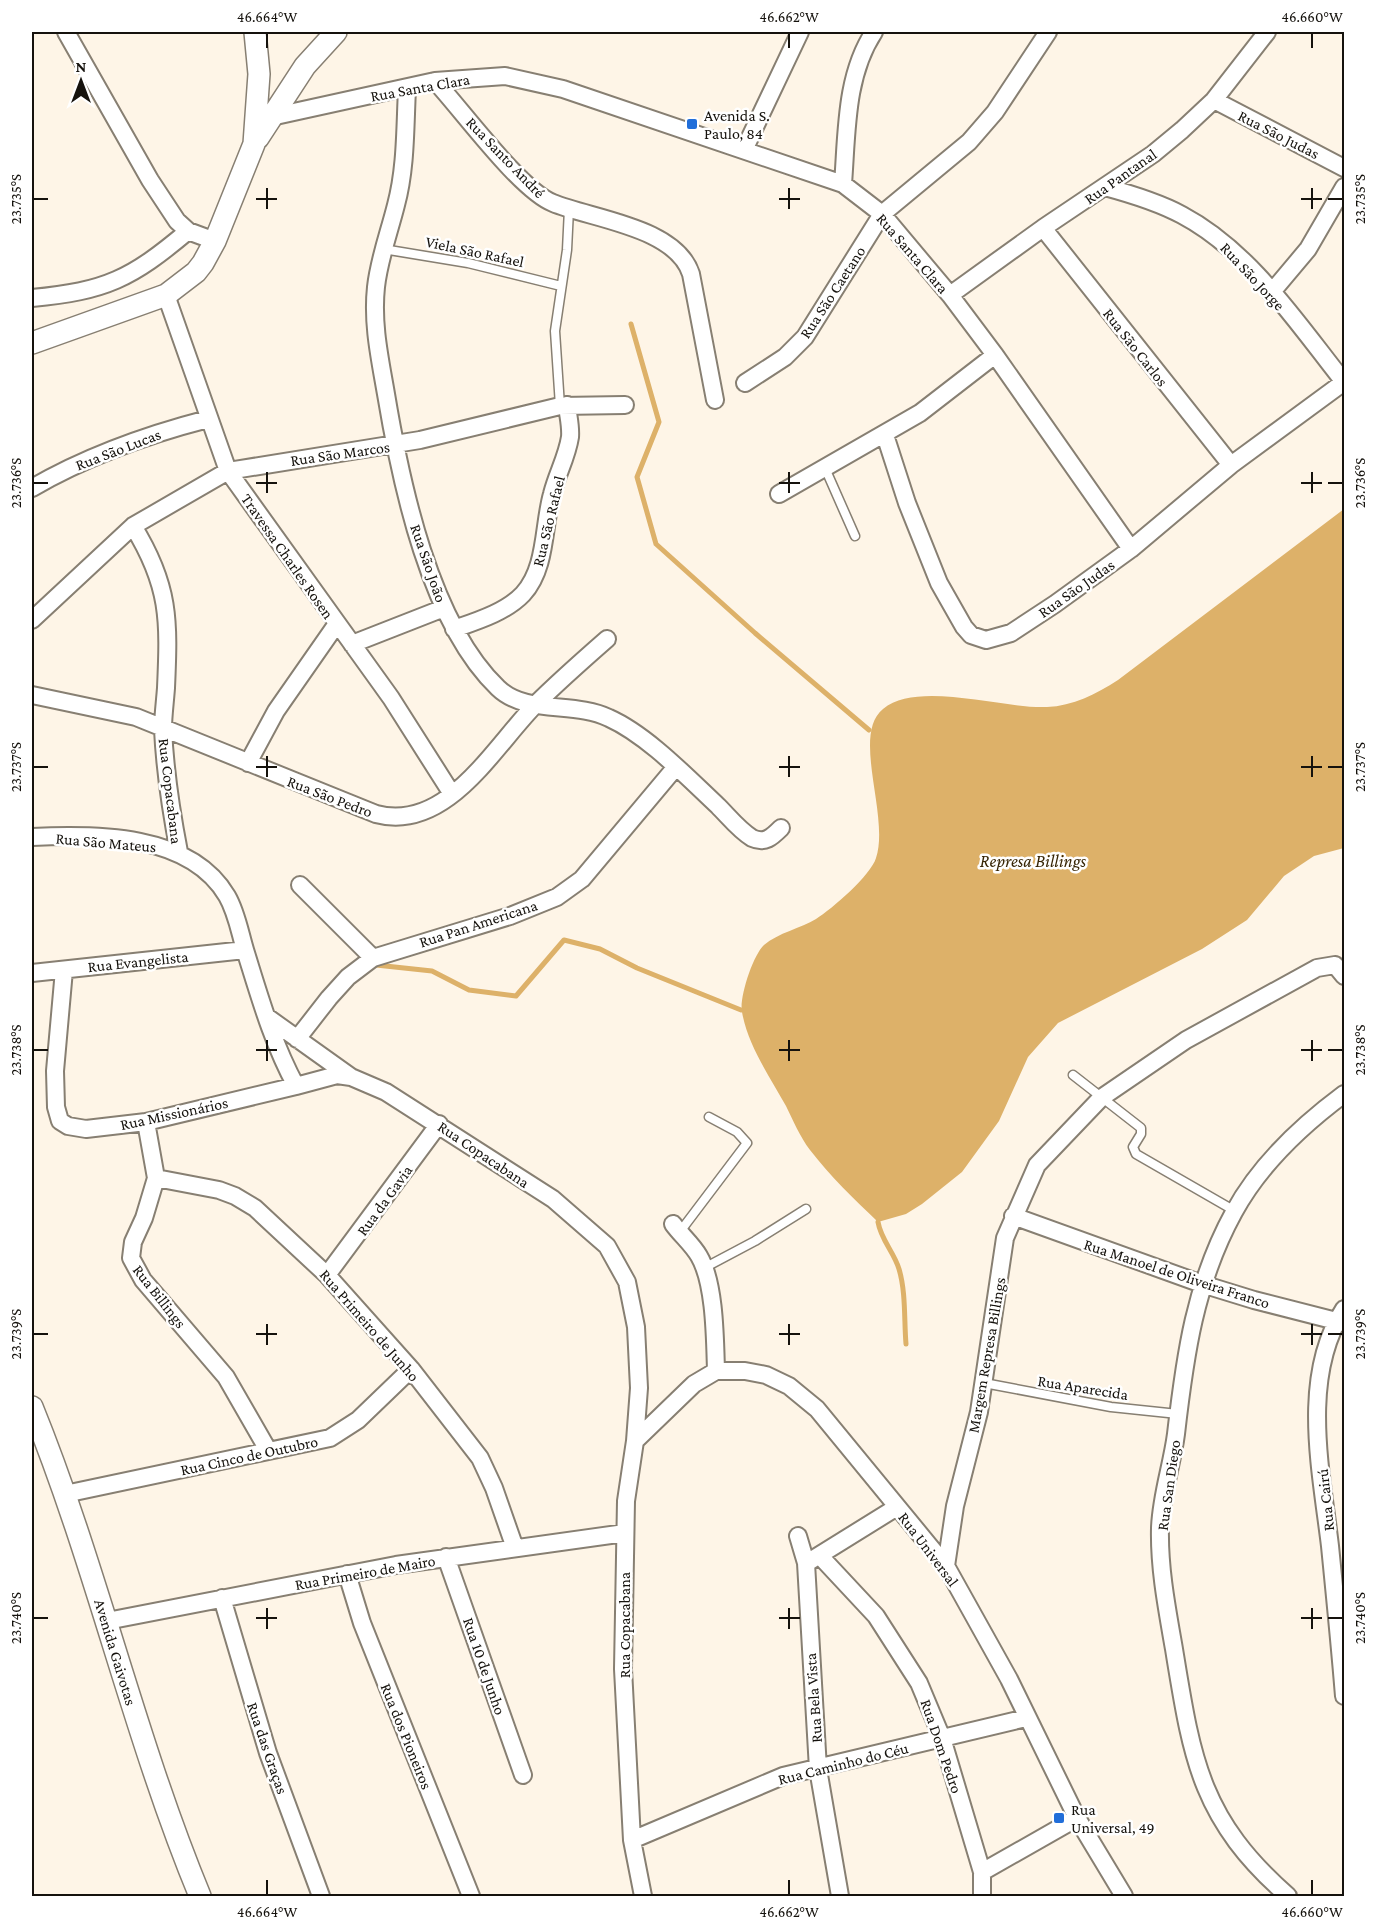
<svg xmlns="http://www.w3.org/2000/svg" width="1376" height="1928" font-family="'Crimson Pro',serif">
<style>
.water{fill:#ddb169}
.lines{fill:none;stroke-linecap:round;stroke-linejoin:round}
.stream{stroke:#ddb169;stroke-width:5}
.service-casing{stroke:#877f72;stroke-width:11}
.minor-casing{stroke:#877f72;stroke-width:20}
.tertiary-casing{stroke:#877f72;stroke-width:24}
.service{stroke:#fff;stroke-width:8}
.minor{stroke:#fff;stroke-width:16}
.tertiary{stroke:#fff;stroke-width:21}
.ticks{fill:none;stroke:#15120d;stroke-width:2}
.poi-dot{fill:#216ed9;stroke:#fff;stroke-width:2}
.labels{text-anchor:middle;stroke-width:5;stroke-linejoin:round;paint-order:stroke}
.street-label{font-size:16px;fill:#15120d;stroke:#fff}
.poi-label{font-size:16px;fill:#15120d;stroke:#fff;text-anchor:start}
.water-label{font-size:18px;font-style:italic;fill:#372505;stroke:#fff}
.neatline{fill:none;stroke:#15120d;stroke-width:2}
.ticks-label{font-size:15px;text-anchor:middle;fill:#15120d}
</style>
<rect width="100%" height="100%" fill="#fef5e7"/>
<!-- water -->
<path class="water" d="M1344 509V848L1314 856 1284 876 1247 920 1202 949 1058 1023 1028 1057 999 1121 962 1172 922 1204 906 1214 878 1222C854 1199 830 1176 810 1150 800 1137 793 1120 786 1106 770 1077 748 1046 742 1012 739 998 753 955 764 945 778 933 801 928 816 919 832 909 871 875 876 858 890 816 851 735 883 709 918 680 1002 709 1047 707 1073 706 1096 694 1118 680Z"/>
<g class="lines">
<!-- stream -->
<path class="stream" d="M631 324 659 422 637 477 656 544 755 633 869 730
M376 965 432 971 469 990 516 996 564 940 600 949 637 968 741 1010
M878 1222C881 1240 894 1252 899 1269 906 1292 904 1321 906 1344"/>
<defs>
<path id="service" d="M383 249 468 263 561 286
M560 406 555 331 567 250 569 209
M825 468 855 536
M1073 1075 1141 1128V1134L1133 1147 1136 1154 1235 1211
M679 1233 747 1143 737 1132 709 1117
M704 1268 755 1241 806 1209
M984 1383 1111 1407 1178 1414"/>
<path id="minor" d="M66 32 150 180 177 221 188 231 215 241
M435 81C462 110 520 190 553 203 592 219 676 227 691 274L715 400
M407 89C405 128 406 168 396 205 389 233 379 259 376 287 372 324 380 359 386 394 401 484 430 623 498 688 526 715 574 701 609 718 647 735 687 777 718 806 729 817 739 830 752 838 765 844 772 837 781 828
M1214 100 1344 168
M271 117 435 81 505 76 563 89 843 184 882 214 950 295 995 355 1131 549
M744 150 800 32
M843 184C847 133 845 76 874 32
M1105 187C1131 194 1158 202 1182 215 1250 251 1297 323 1344 382
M1043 228 1231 465
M1271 293 1308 249 1344 187
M166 295 228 471 391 698 452 794
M950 295 1043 228 1153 154 1182 130 1214 100 1267 32
M32 298C106 291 131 279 188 231
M745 383 785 357 805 337 882 214 969 142 995 112 1048 32
M885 435 907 503 939 583 964 627 971 635 986 640 1011 633 1055 604 1131 549 1231 465 1344 382
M32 488C87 456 146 435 208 419
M779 494 920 413 995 355
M133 526C170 586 169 620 166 688 165 702 163 716 163 729 165 771 171 811 179 852
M32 620 133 526 228 471 420 440 560 406 625 405
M454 629C477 621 506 612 523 594 547 568 543 525 552 494 557 474 567 457 570 437 571 426 568 416 567 405
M352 644 444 608
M32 695 136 717 376 814C447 833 494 746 536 704 559 681 583 660 607 639
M248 763 276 711 336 625
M32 837C96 834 190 833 227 896 237 913 240 934 246 953 260 998 273 1044 296 1086L337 1075 351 1077 386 1092 553 1199 607 1246 627 1282 636 1327 639 1388 635 1441 626 1501 623 1669 632 1840 643 1896
M300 885 373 958
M64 970 55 1071 56 1107 60 1121 68 1126 86 1129 146 1122 296 1086
M32 973 245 950
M267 1017 351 1077
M297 1039 329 998 348 977 373 958 510 916 557 897 582 879 675 768
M146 1122 156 1178 144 1218 133 1242 131 1258 143 1280 226 1377 268 1450
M156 1178 219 1190 235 1196 255 1208 327 1275 411 1369 480 1458 494 1488 515 1548
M1013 1216 1202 1284 1254 1300 1344 1323
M673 1224C681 1235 692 1244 699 1256 715 1283 715 1339 716 1371
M327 1275 439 1124
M1344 1309C1300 1377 1321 1470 1330 1546 1335 1596 1340 1646 1344 1696
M635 1441 694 1384 716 1371H745L766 1375 789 1386 817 1409 946 1566 1009 1679 1077 1818 1124 1896
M65 1494 330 1438 358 1420 411 1369
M798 1536 806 1563 818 1769 840 1896
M820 1556 876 1616 919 1683 942 1738 982 1872V1896
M446 1557 523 1775
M810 1561 897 1507
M946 1566 955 1506 979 1412 1005 1238 1037 1165 1101 1098 1186 1040 1317 968 1335 965 1344 976
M347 1574 362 1623 471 1896
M222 1598 268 1753 321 1896
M107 1621 396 1565 625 1533
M632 1840 783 1776 1026 1718
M982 1872 1077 1818
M1288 1896C1200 1819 1192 1759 1174 1649 1167 1609 1159 1568 1160 1528 1161 1496 1172 1465 1176 1434 1185 1355 1195 1283 1234 1212 1260 1164 1301 1126 1344 1094"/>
<path id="tertiary" d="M258 138 305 66 336 32
M32 343 166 295 196 272 203 263 215 241 254 144 259 74 255 32
M32 1407C97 1567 134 1737 200 1896"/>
</defs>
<!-- service casing -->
<use href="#service" class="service-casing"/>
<!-- minor casing -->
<use href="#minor" class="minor-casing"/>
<!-- tertiary casing -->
<use href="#tertiary" class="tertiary-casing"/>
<!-- service -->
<use href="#service" class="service"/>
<!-- minor -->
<use href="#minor" class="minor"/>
<!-- tertiary -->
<use href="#tertiary" class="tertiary"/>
</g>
<!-- ticks -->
<path class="ticks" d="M267 33V48M789 33V48M1312 33V48M267 188V209M789 188V209M1312 188V209M33 199H48M256 199H277M779 199H800M1301 199H1322M1328 199H1343M267 472V493M789 472V493M1312 472V493M33 483H48M256 483H277M779 483H800M1301 483H1322M1328 483H1343M267 756V777M789 756V777M1312 756V777M33 767H48M256 767H277M779 767H800M1301 767H1322M1328 767H1343M267 1040V1061M789 1040V1061M1312 1040V1061M33 1050H48M256 1050H277M779 1050H800M1301 1050H1322M1328 1050H1343M267 1324V1345M789 1324V1345M1312 1324V1345M33 1334H48M256 1334H277M779 1334H800M1301 1334H1322M1328 1334H1343M267 1608V1629M789 1608V1629M1312 1608V1629M33 1618H48M256 1618H277M779 1618H800M1301 1618H1322M1328 1618H1343M267 1880V1895M789 1880V1895M1312 1880V1895"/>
<!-- markers -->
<g class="poi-dot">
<rect x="686" y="118" width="12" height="12" rx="3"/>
<rect x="1053" y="1812" width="12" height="12" rx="3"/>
</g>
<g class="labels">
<!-- street labels -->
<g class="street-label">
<text transform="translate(420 87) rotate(-10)" y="6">Rua Santa Clara</text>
<text transform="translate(1279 134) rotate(27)" y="6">Rua São Judas</text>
<text transform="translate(506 157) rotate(46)" y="6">Rua Santo André</text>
<text transform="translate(1120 176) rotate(-35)" y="6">Rua Pantanal</text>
<text transform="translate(475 251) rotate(12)" y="6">Viela São Rafael</text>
<text transform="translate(913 253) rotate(49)" y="6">Rua Santa Clara</text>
<text transform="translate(1253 276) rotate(47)" y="6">Rua São Jorge</text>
<text transform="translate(832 292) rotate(-57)" y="6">Rua São Caetano</text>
<text transform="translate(1136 347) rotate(52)" y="6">Rua São Carlos</text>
<text transform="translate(118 449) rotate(-21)" y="6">Rua São Lucas</text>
<text transform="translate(340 453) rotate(-8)" y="6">Rua São Marcos</text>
<text transform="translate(548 521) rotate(-76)" y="6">Rua São Rafael</text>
<text transform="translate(288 556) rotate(55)" y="6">Travessa Charles Rosen</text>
<text transform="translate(429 563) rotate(71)" y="6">Rua São João</text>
<text transform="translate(1076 588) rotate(-35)" y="6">Rua São Judas</text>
<text transform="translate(171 791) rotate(83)" y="6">Rua Copacabana</text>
<text transform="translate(330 796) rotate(21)" y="6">Rua São Pedro</text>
<text transform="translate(106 842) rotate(5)" y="6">Rua São Mateus</text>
<text transform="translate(478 923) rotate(-18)" y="6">Rua Pan Americana</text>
<text transform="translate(138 961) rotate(-6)" y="6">Rua Evangelista</text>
<text transform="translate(174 1113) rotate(-12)" y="6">Rua Missionários</text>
<text transform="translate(484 1154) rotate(34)" y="6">Rua Copacabana</text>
<text transform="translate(384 1200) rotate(-54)" y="6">Rua da Gavia</text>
<text transform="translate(1177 1273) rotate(18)" y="6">Rua Manoel de Oliveira Franco</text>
<text transform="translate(160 1296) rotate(52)" y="6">Rua Billings</text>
<text transform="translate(370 1325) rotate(49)" y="6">Rua Primeiro de Junho</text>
<text transform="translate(986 1355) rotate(-80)" y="6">Margem Represa Billings</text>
<text transform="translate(1083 1387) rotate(9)" y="6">Rua Aparecida</text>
<text transform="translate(249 1455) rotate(-12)" y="6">Rua Cinco de Outubro</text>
<text transform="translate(1168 1485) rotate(-82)" y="6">Rua San Diego</text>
<text transform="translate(1325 1500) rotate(-96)" y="6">Rua Cairú</text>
<text transform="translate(929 1549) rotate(53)" y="6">Rua Universal</text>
<text transform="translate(365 1572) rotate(-10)" y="6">Rua Primeiro de Mairo</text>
<text transform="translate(624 1625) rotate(-90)" y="6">Rua Copacabana</text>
<text transform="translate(116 1652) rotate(73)" y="6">Avenida Gaivotas</text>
<text transform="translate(485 1666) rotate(71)" y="6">Rua 10 de Junho</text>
<text transform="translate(813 1698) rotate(-94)" y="6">Rua Bela Vista</text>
<text transform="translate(407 1736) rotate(68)" y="6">Rua dos Pioneiros</text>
<text transform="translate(942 1746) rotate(71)" y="6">Rua Dom Pedro</text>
<text transform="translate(268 1748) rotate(71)" y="6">Rua das Graças</text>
<text transform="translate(843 1763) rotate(-14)" y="6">Rua Caminho do Céu</text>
</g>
<!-- poi labels -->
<g class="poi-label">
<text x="704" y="121">Avenida S.<tspan x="704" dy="18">Paulo, 84</tspan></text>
<text x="1071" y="1815">Rua<tspan x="1071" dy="18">Universal, 49</tspan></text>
</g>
<!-- water labels -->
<g class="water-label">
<text x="1033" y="867">Represa Billings</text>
</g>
</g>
<!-- border -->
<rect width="1376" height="1928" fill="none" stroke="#ffffff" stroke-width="66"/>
<!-- north arrow -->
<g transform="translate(81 81)" stroke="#ffffff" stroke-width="4.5" paint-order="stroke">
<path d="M0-4.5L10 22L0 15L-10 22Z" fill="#15120d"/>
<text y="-9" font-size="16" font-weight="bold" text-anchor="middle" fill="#15120d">N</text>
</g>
<rect x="33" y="33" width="1310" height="1862" class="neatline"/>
<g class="ticks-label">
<text x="267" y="22">46.664°W</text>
<text x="789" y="22">46.662°W</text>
<text x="1312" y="22">46.660°W</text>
<text transform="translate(16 199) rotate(-90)" y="5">23.735°S</text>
<text transform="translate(1360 199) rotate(-90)" y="5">23.735°S</text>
<text transform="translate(16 483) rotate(-90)" y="5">23.736°S</text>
<text transform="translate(1360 483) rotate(-90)" y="5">23.736°S</text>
<text transform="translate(16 767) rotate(-90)" y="5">23.737°S</text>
<text transform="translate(1360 767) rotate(-90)" y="5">23.737°S</text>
<text transform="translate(16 1050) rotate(-90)" y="5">23.738°S</text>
<text transform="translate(1360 1050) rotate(-90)" y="5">23.738°S</text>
<text transform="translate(16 1334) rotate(-90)" y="5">23.739°S</text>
<text transform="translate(1360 1334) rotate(-90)" y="5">23.739°S</text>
<text transform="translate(16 1618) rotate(-90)" y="5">23.740°S</text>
<text transform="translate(1360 1618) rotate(-90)" y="5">23.740°S</text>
<text x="267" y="1917">46.664°W</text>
<text x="789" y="1917">46.662°W</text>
<text x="1312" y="1917">46.660°W</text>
</g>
</svg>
